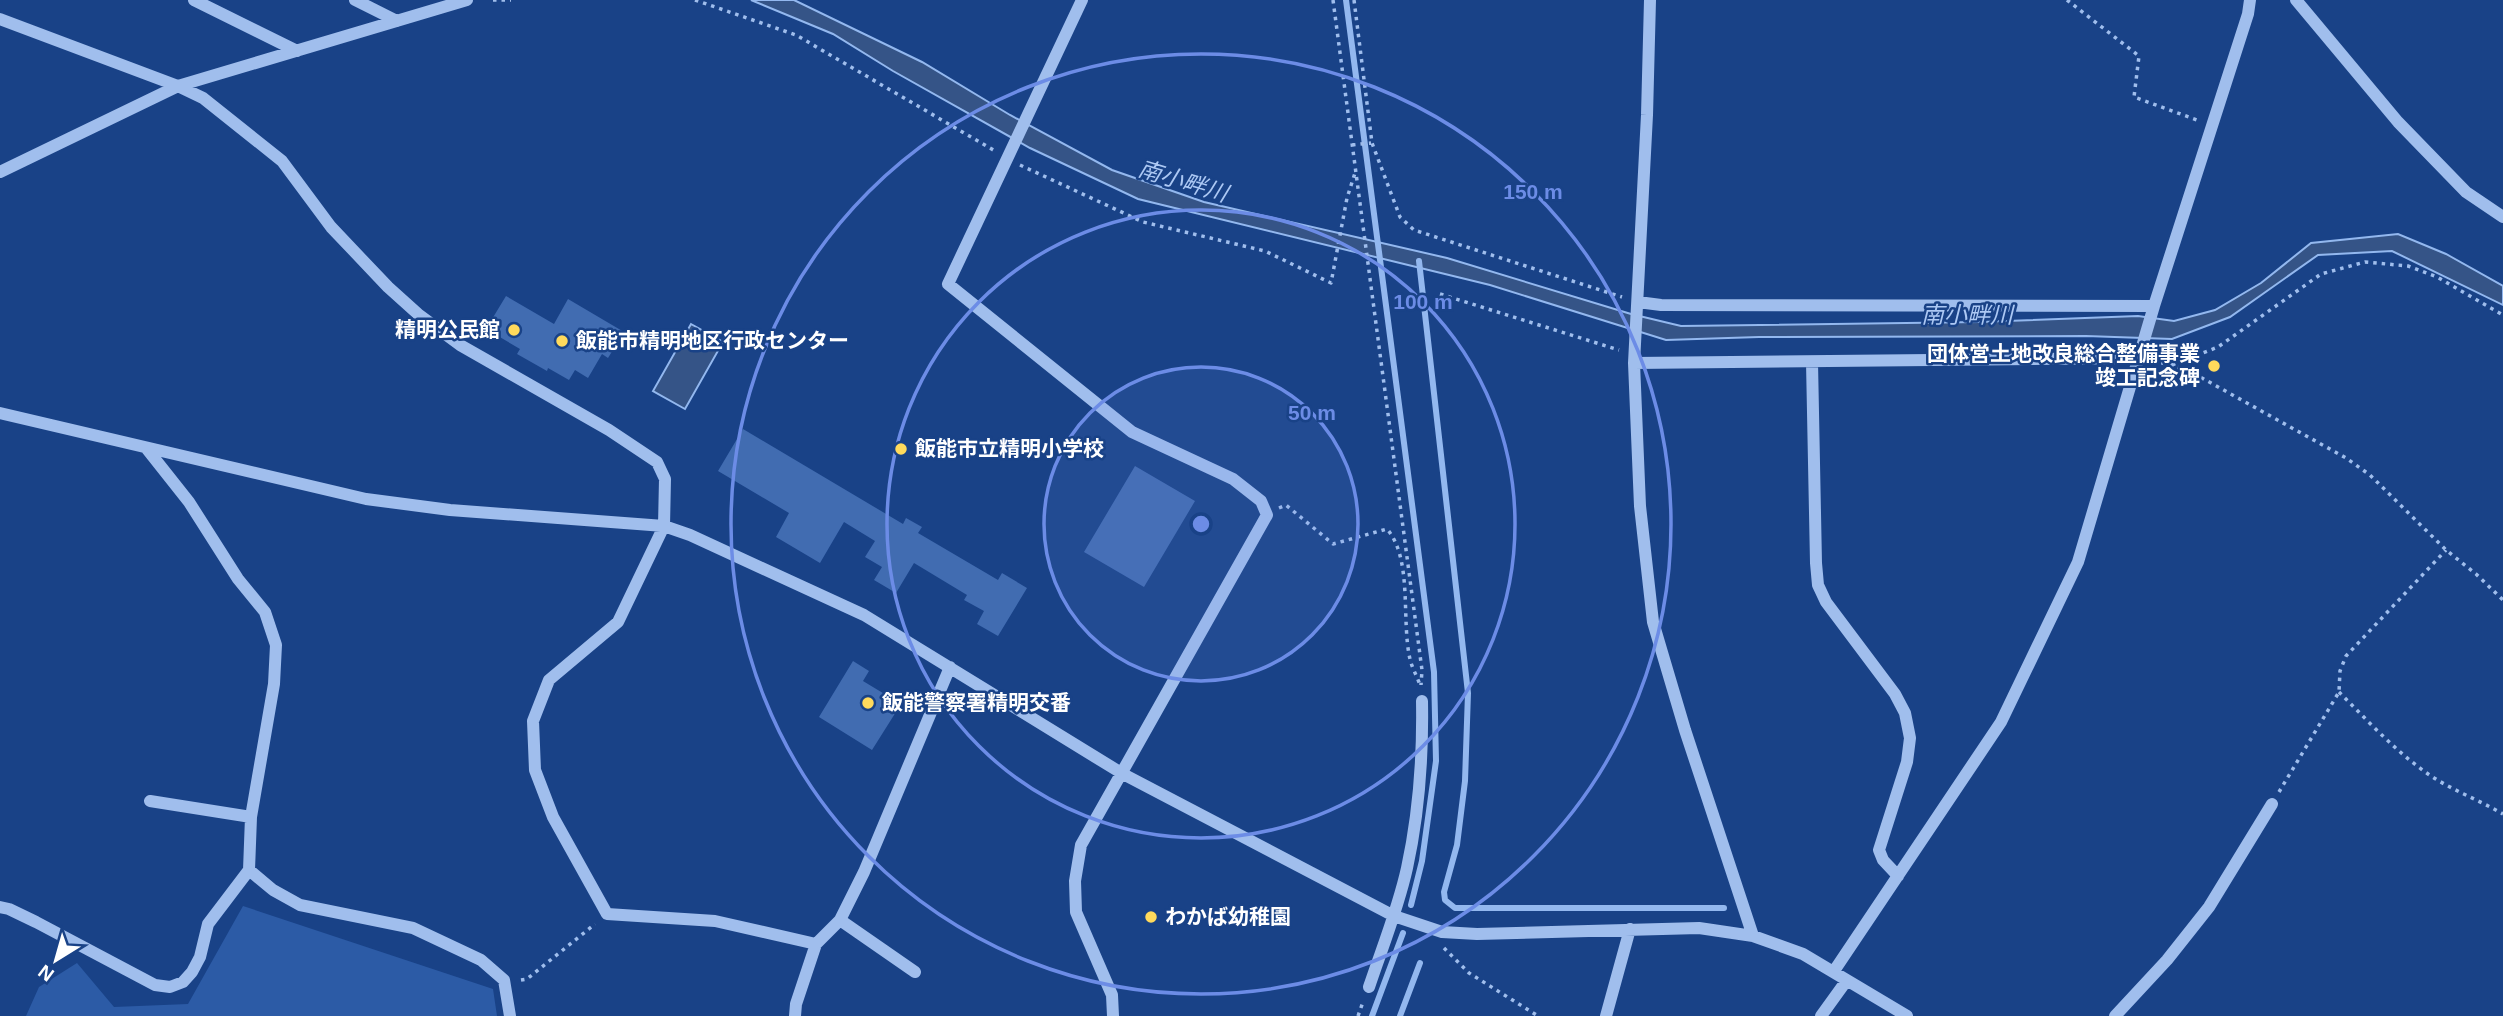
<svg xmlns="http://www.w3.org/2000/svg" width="2503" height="1016" font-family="Helvetica,'Noto Sans JP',sans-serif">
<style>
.green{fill:#2c5ba6}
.water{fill:#355487;stroke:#93b8ef;stroke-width:2}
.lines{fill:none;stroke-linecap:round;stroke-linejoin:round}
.stream{stroke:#93b8ef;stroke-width:6}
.building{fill:#416cb1}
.path{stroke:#a0beed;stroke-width:3.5;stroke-dasharray:3.5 5;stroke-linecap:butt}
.minor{stroke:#a0beed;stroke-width:12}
.ring{fill:none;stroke:#6c8ce6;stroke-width:3.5}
.poi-dot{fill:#ffda5c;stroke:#194287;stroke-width:2.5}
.labels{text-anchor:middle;stroke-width:5;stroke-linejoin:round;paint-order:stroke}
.poi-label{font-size:21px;font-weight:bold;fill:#fff;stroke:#194287;text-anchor:start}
.water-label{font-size:23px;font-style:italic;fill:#acc8f4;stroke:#194287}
.centre{fill:#6c8ce6;stroke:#194287;stroke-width:3.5}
.ring-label{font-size:21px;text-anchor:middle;font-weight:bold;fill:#6c8ce6;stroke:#194287;stroke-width:5;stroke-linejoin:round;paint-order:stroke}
</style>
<rect width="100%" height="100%" fill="#194287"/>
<!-- green -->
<path class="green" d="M243 906 493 989 497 1016H26L39 987 77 963 114 1007 188 1004Z"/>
<!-- water -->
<path class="water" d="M751 0H794L922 62 1010 115 1112 170 1204 202 1447 258 1631 314 1681 326 1979 322 2138 316 2174 321 2215 310 2261 283 2311 243 2398 234 2446 254 2503 286V305L2392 251 2318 255 2230 317 2172 339 2086 336 1759 337 1666 340 1490 285 1138 199 1030 148 893 71 833 34Z
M691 324 723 342 685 409 653 391Z"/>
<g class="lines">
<!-- stream -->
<path class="stream" d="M1346 0 1434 672 1436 761 1422 861 1411 905
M1419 261 1468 693 1465 781 1457 845 1444 892 1445 900 1455 908H1724
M1372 1016 1403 933
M1400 1016 1420 963"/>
</g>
<!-- building -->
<path class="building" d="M506 296 554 324 568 299 624 332 608 358 602 354 588 378 575 370 569 380 548 368 547 371 517 354 520 349 486 329Z
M743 429 903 524 906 518 922 527 918 533 998 580 1002 573 1027 588 998 636 977 624 984 611 964 600 967 595 914 563 896 593 874 580 882 567 865 557 875 541 844 522 820 563 776 537 789 513 718 471Z
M1135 466 1195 501 1144 587 1084 552Z
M853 661 869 671 863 681 901 704 872 750 819 717Z"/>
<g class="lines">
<!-- path -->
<path class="path" d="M493 0H511
M695 0 796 35 995 151
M1333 0 1422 670 1421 685
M1354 0 1372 143 1400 217 1414 230 1622 297
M2067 0 2139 56 2134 97 2197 120
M1352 145 1371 143
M1020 165 1143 222 1265 251 1331 283 1347 198 1355 173
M1440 294 1619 350
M2153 361 2172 365 2202 378 2346 458 2370 475 2446 550 2476 574 2503 600
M2172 365 2218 347 2321 274 2365 262 2408 266 2437 277 2503 315
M1279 508 1286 505 1333 544 1387 529C1413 559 1401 621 1410 659 1412 668 1417 676 1420 685
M2339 692C2368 721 2397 753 2431 776 2454 791 2479 800 2503 814
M2279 792 2339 692 2340 671 2346 656 2446 550
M1444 948 1469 973 1538 1016
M521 980 527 979 595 924
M1358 1016 1363 1002"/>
<!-- minor -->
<path class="minor" d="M194 0 297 51
M355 0 397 21
M1082 0 948 284 1132 432 1233 479 1261 501 1267 515 1081 845 1075 881 1076 912 1112 995 1113 1016
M1650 0 1647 115 1634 363 1640 506 1653 622 1685 730 1753 936
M2296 0 2398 122 2466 192 2503 217
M0 19 178 86 203 98 282 161 331 227 388 287 418 314 460 345 609 430 657 462 665 479 664 526 618 622 549 680 533 721 535 770 553 817 607 914 715 921 816 944
M0 172 178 86 467 0
M1638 302 1661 305 2154 306
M1812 362 1816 563 1818 585 1826 602 1895 694 1905 713 1910 738 1907 762 1879 850 1883 860 1898 876
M1634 363 2140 358
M0 413 366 499 450 510 664 526 690 535 864 615 1123 774 1394 916 1442 932 1477 934 1699 928 1753 936 1803 954 1907 1016
M150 801 251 817
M249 870 273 890 300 905 413 928 481 960 504 980 510 1016
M0 907 9 909 36 922 155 985 170 987 183 982 192 972 200 957 208 924 249 870 251 817 274 684 276 645 265 612 238 579 189 502 147 449
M840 920 915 972
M1834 971 2001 722 2078 562 2154 306 2248 14 2250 0
M1369 987C1382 948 1398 909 1407 868 1419 813 1423 757 1422 701
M795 1016 796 1004 816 944 840 920 864 872 950 667
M1606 1016 1630 929
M1821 1016 1847 980
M2115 1016 2167 960 2209 907 2272 804"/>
</g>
<!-- distance rings -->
<circle cx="1201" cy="524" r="157" fill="#6c8ce6" fill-opacity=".12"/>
<g class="ring">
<circle cx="1201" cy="524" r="157"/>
<circle cx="1201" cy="524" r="314"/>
<circle cx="1201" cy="524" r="470"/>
</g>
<!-- markers -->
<g class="poi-dot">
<circle cx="514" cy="330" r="7"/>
<circle cx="562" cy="341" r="7"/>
<circle cx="2214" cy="366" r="7"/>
<circle cx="901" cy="449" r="7"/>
<circle cx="868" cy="703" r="7"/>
<circle cx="1151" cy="917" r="7"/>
</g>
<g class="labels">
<!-- poi labels -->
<g class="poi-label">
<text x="500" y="337" text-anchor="end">精明公民館</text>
<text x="576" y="348">飯能市精明地区行政センター</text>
<text x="2200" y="361" text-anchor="end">団体営土地改良総合整備事業<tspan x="2200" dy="24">竣工記念碑</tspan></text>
<text x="915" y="456">飯能市立精明小学校</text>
<text x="882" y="710">飯能警察署精明交番</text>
<text x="1165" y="924">わかば幼稚園</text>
</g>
<!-- water labels -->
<g class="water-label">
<text transform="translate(1183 181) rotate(17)" y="8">南小畔川</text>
<text x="1967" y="323">南小畔川</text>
</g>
</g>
<circle cx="1201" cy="524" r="10" class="centre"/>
<g class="ring-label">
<text x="1533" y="199">150 m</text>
<text x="1423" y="309">100 m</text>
<text x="1312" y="420">50 m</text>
</g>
<!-- north arrow -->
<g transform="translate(56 960) rotate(217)" stroke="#194287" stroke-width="5" paint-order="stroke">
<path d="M0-5L12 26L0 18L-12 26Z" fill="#ffffff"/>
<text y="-10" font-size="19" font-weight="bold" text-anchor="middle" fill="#ffffff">N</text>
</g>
</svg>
